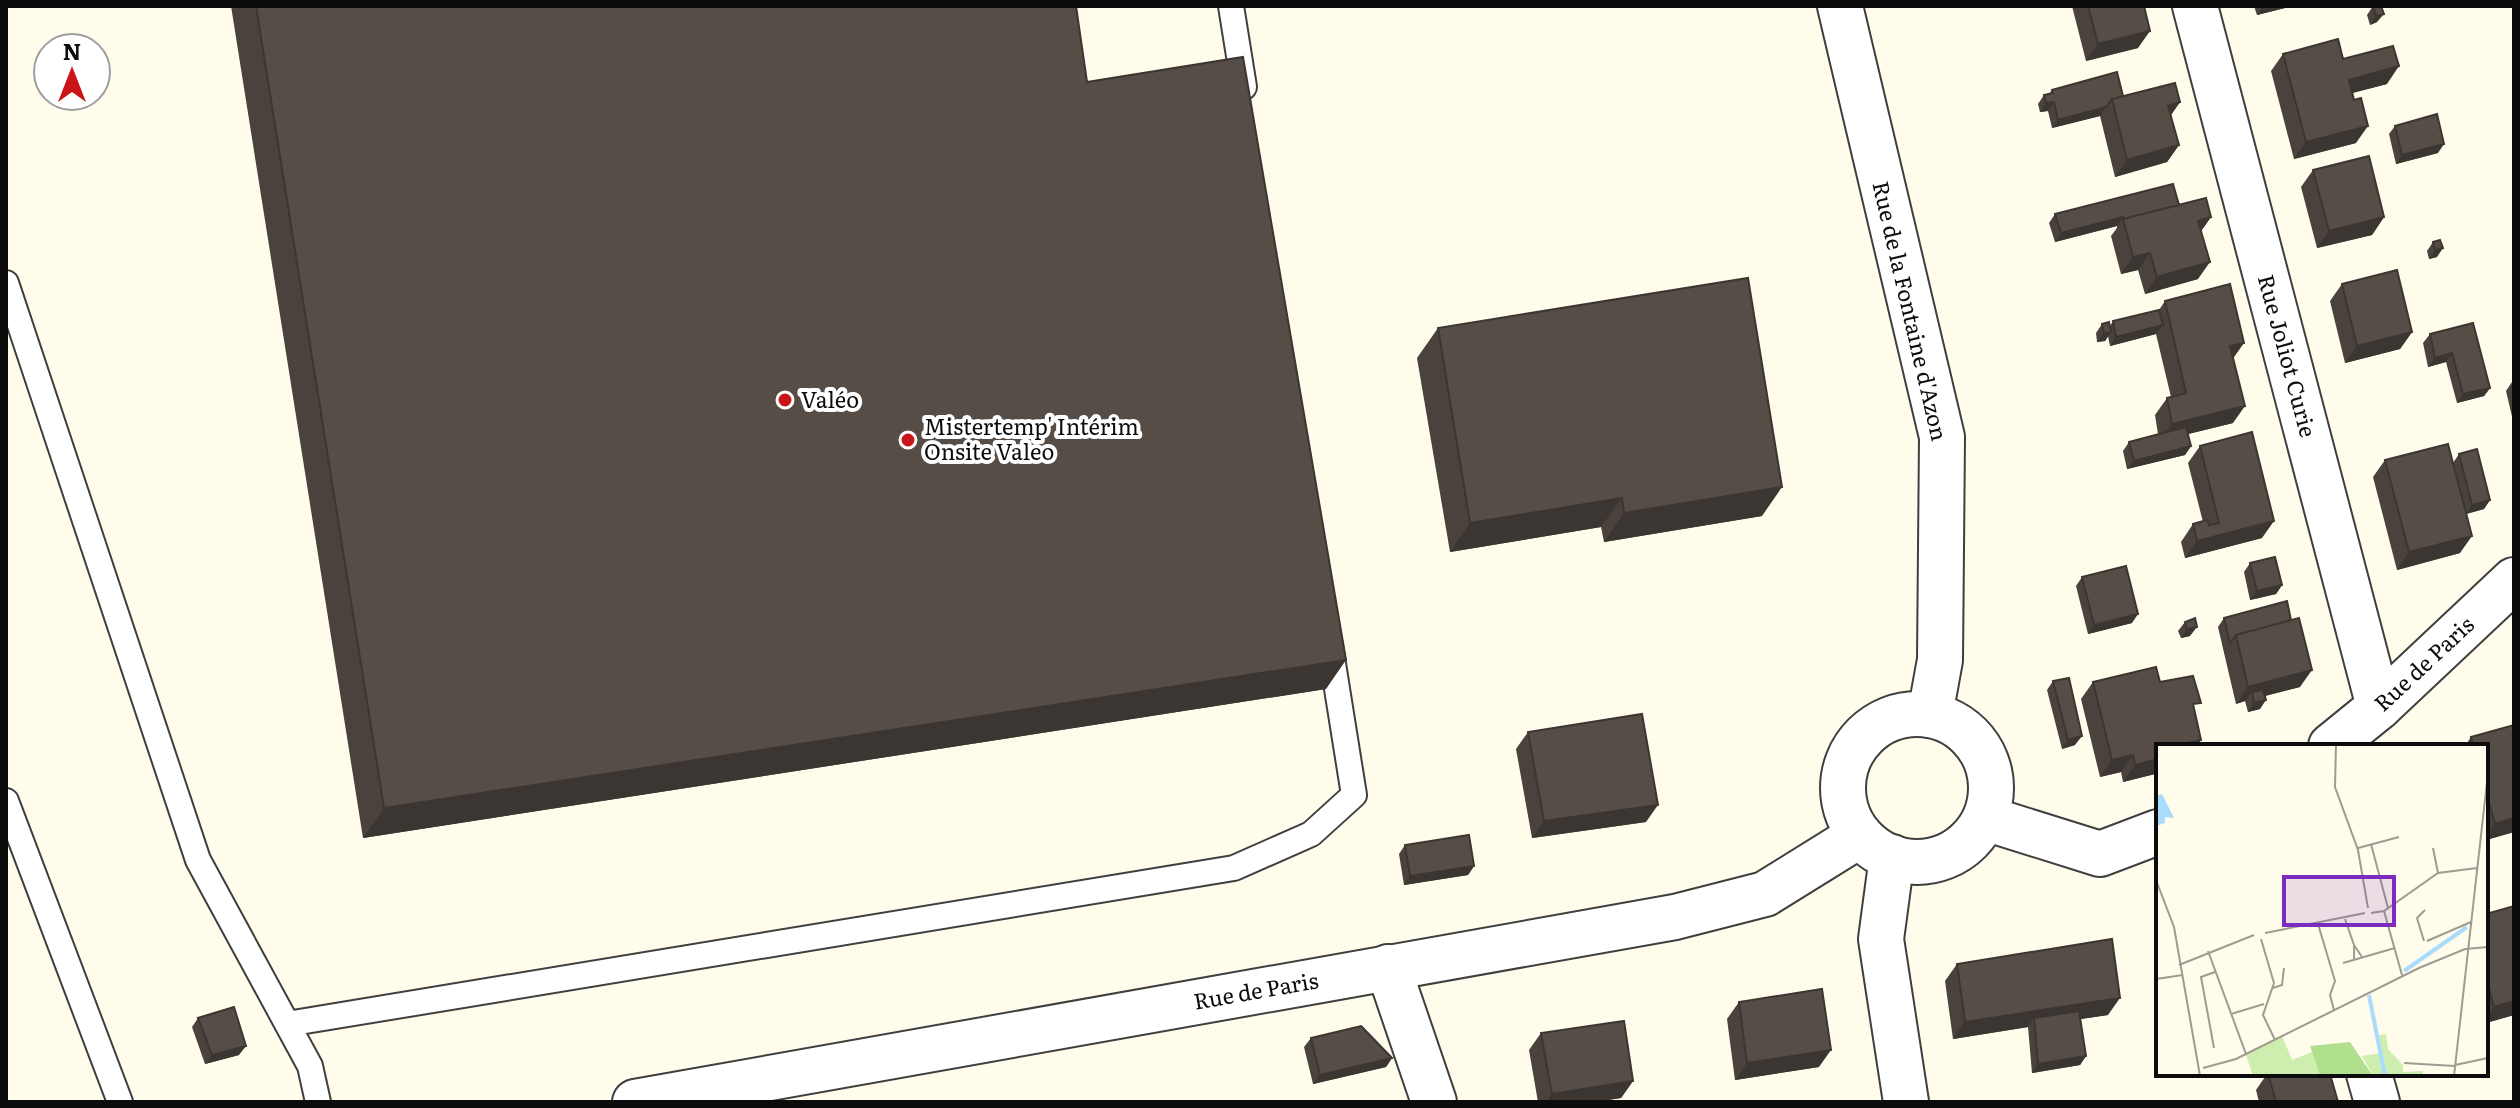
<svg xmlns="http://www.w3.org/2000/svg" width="2520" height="1108" font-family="Literata,serif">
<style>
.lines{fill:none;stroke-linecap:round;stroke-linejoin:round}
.service-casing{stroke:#3f3f3f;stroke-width:28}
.minor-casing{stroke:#3f3f3f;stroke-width:48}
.tertiary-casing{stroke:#3f3f3f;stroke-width:48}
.service{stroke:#fff;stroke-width:24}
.minor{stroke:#fff;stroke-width:44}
.tertiary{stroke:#fff;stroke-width:44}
.wall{fill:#4a423d}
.shaded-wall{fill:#3c3632}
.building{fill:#564d47;stroke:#3c3632;stroke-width:2}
.poi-dot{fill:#ca1518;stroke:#fff;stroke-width:3}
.labels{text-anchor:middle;stroke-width:8;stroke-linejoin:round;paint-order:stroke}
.street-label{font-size:22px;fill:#0c0c0c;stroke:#fff}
.poi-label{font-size:22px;fill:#0c0c0c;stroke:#fff;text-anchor:start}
.inset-river{fill:none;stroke:#a9dbfd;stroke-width:4}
.inset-road{fill:none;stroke:#9e9c92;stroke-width:2}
.view{fill:#7b2cbf;fill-opacity:0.15;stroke:#7b2cbf;stroke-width:4}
.inset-edge{fill:none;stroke:#0c0c0c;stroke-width:4}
</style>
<rect width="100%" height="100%" fill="#fffceb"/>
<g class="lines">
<defs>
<path id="service" d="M1231 6 1244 87
M6 283 198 860 310 1066 318 1102
M6 801 120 1102
M287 1024 1234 868 1311 834 1354 795 1330 645"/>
<path id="minor" d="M1840 6 1942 437 1940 660 1930 715
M2195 6 2379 707
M1892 857 1881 939 1906 1102
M1388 967 1434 1102
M2369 1074 2377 1102"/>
<path id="tertiary" d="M1843 788a74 74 0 1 1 148 0a74 74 0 1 1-148 0Z
M2331 746 2379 707 2514 580
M1985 818 2100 854 2158 832
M635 1102 1675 917 1765 894 1860 835"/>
</defs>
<!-- service casing -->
<use href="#service" class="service-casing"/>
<!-- minor casing -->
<use href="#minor" class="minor-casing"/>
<!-- tertiary casing -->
<use href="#tertiary" class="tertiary-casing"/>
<!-- service -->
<use href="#service" class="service"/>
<!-- minor -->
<use href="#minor" class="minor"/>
<!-- tertiary -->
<use href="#tertiary" class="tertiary"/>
</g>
<!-- wall -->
<path class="wall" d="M231 6H1076L1087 82 1326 689 363 838Z
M2072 6H2144L2138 48 2086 61Z
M2254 6H2293L2257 15Z
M2373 6H2381L2377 22 2370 25 2367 15Z
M2283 54 2343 59 2387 84 2352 93 2356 143 2294 159 2271 71Z
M2052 90 2180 102 2171 115 2179 145 2167 162 2115 177 2100 116 2052 128 2048 111 2040 112 2038 104 2044 95 2049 94Z
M2395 126 2438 153 2396 164 2389 134Z
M2313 170 2384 217 2372 235 2317 248 2301 187Z
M2179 205 2211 217 2201 231 2198 279 2145 294 2138 270 2121 274 2111 236 2117 228V226L2055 242 2049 223 2055 214Z
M2433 242 2437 257 2429 259 2427 251Z
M2342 284 2412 332 2400 349 2345 363 2330 301Z
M2165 301 2233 358V423L2188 434 2191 446 2185 455 2127 469 2123 451 2129 442 2158 434 2155 415 2167 398 2171 397 2156 334 2110 346 2108 336 2105 341 2097 342 2096 333 2102 324 2110 326 2113 321 2159 310Z
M2473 323 2490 388 2484 396 2457 403 2446 362 2428 367 2423 343 2430 334Z
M1438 328 1762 516 1604 542 1601 527 1450 552 1417 358Z
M2514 379V425L2506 391Z
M2200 446 2262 538 2185 558 2181 542 2193 524 2203 522 2188 463Z
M2459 454 2490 500 2484 509 2466 514 2460 553 2397 570 2373 477 2385 460 2453 463Z
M2250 563 2282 585 2276 594 2250 600 2244 572Z
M2082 577 2132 623 2088 634 2076 586Z
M2224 618 2300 687 2265 696 2260 709 2248 712 2245 701 2236 704 2218 627Z
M2185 622 2190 636 2181 638 2178 631Z
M2053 681 2075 745 2062 749 2047 690Z
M2093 682H2160L2195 711 2201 740 2196 746H2158V769L2155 774 2123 782 2121 772 2100 777 2081 699Z
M2514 725V832L2486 840V746H2465L2471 737Z
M1528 732 1646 822 1532 838 1516 749Z
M1405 845 1474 866 1468 875 1404 885 1399 854Z
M2486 914 2514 1015 2486 1023Z
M1957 964 2108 1015 2080 1019 2086 1056 2080 1065 2032 1073 2028 1027 1953 1039 1945 981Z
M1739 1002 1819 1067 1735 1080 1727 1019Z
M198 1018 239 1055 205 1064 192 1027Z
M1541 1033 1633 1081 1621 1098 1595 1102H1538L1529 1050Z
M1311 1038 1392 1058 1386 1067 1313 1084 1304 1047Z
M2267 1074H2330L2338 1102H2259L2256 1090Z"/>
<!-- shaded-wall -->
<path class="shaded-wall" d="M2263 6H2293L2257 15Z
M2384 14 2377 22 2370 25 2376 16Z
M2150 31 2138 48 2086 61 2098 44Z
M2399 66 2387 84 2337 97 2349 80Z
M2054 102 2048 111 2040 112 2046 103Z
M2180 102 2168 119V106Z
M2106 107 2100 116 2052 128 2058 120Z
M2368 126 2356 143 2294 159 2306 142Z
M2444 144 2438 153 2396 164 2402 155Z
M2179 145 2167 162 2115 177 2127 160Z
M2123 217 2117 226 2055 242 2061 233Z
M2211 217 2199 234 2198 221Z
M2384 217 2372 235 2317 248 2329 231Z
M2443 248 2437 257 2429 259 2435 250Z
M2150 253 2138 270 2121 274 2133 257Z
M2210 262 2198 279 2145 294 2157 277Z
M2163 325 2156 334 2110 346 2116 337Z
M2111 332 2105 341 2097 342 2104 333Z
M2412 332 2400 349 2345 363 2357 346Z
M2244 343 2232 360 2230 346Z
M2452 353 2446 362 2428 367 2435 358Z
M2490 388 2484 396 2457 403 2463 394Z
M2245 406 2233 423 2160 441 2172 424Z
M2191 446 2185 455 2127 469 2134 461Z
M1782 487 1762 516 1604 542 1624 513Z
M1622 498 1601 527 1450 552 1470 523Z
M2490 500 2484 509 2466 514 2472 505Z
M2274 521 2262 538 2185 558 2197 541Z
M2472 536 2460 553 2397 570 2409 552Z
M2282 585 2276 594 2250 600 2257 591Z
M2138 614 2132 623 2088 634 2094 625Z
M2197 627 2190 636 2181 638 2187 629Z
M1346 660 1326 689 363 838 384 808Z
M2312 670 2300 687 2253 699 2252 692 2245 701 2236 704 2248 687Z
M2266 700 2260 709 2248 712 2254 703Z
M2082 736 2075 745 2062 749 2068 740Z
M2201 740 2196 746H2175Z
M2133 755 2121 772 2100 777 2112 760Z
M2158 758V769L2155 774 2123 782 2135 765Z
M1658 805 1646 822 1532 838 1544 821Z
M2514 818V832L2486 840V836L2495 824Z
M1474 866 1468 875 1404 885 1410 876Z
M2120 998 2108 1015 2035 1026 2034 1018 2028 1027 1953 1039 1965 1022Z
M2514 1001V1015L2486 1023V1019L2494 1007Z
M246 1046 239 1055 205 1064 212 1055Z
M1831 1050 1819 1067 1735 1080 1747 1063Z
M2086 1056 2080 1065 2032 1073 2038 1064Z
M1392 1058 1386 1067 1313 1084 1320 1075Z
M1633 1081 1621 1098 1595 1102H1546L1552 1094Z"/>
<!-- building -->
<path class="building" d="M256 6H1076L1087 82 1243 57 1346 660 384 808Z
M2088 6H2144L2150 31 2098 44Z
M2373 6H2381L2384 14 2376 16Z
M2338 39 2343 59 2393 46 2399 66 2349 80 2354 100 2361 98 2368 126 2306 142 2283 54Z
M2117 72 2123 96 2112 99 2106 107 2058 120 2054 102 2046 103 2044 95 2053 93 2052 90Z
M2175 83 2180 102 2168 106 2179 145 2127 160 2112 99Z
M2437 114 2444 144 2402 155 2395 126Z
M2369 156 2384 217 2329 231 2313 170Z
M2173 184 2179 205 2123 219V217L2061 233 2055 214Z
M2206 198 2211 217 2198 221 2210 262 2157 277 2150 253 2133 257 2123 219Z
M2440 240 2443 248 2435 250 2433 242Z
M2397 270 2412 332 2357 346 2342 284Z
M1748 278 1782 487 1624 513 1622 498 1470 523 1438 328Z
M2230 284 2244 343 2230 346 2245 406 2172 424 2167 398 2186 393 2165 301Z
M2159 310 2163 325 2116 337 2113 321Z
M2109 322 2111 332 2104 333 2102 324Z
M2473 323 2490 388 2463 394 2452 353 2435 358 2430 334Z
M2186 427 2191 446 2134 461 2129 442Z
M2252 432 2274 521 2197 541 2193 524 2207 520 2209 525 2219 523 2200 446Z
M2448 444 2472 536 2409 552 2385 460Z
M2477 449 2490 500 2472 505 2459 454Z
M2275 557 2282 585 2257 591 2250 563Z
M2126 566 2138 614 2094 625 2082 577Z
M2287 601 2291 620 2236 635 2230 643 2224 618Z
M2195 618 2197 627 2187 629 2185 622Z
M2299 618 2312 670 2248 687 2236 635Z
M2156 667 2160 682 2193 676 2201 703 2193 704 2201 740 2175 746H2158V759L2135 765 2133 755 2112 760 2093 682Z
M2069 678 2082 736 2068 740 2053 681Z
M2263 690 2266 700 2254 703 2252 692Z
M1642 714 1658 805 1544 821 1528 732Z
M2514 725V818L2495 824 2486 792V746H2473L2471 737Z
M1469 835 1474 866 1410 876 1405 845Z
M2514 906V1001L2494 1007 2486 977V914Z
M2112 939 2120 998 1965 1022 1957 964Z
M1822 989 1831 1050 1747 1063 1739 1002Z
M234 1007 246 1046 212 1055 198 1018Z
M2079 1011 2086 1056 2038 1064 2034 1018Z
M1624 1021 1633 1081 1552 1094 1541 1033Z
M1361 1026 1392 1058 1320 1075 1311 1038Z
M2268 1074H2330L2338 1102H2276Z"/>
<!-- markers -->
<g class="poi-dot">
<circle cx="785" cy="400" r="8"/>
<circle cx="908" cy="440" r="8"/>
</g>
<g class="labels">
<!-- street labels -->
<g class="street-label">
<text transform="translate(1910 311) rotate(77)" y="8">Rue de la Fontaine d'Azon</text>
<text transform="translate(2287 356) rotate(75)" y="8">Rue Joliot Curie</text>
<text transform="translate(2424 664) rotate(-43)" y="8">Rue de Paris</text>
<text transform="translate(1256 991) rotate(-10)" y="8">Rue de Paris</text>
</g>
<!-- poi labels -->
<g class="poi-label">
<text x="801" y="408">Valéo</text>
<text x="924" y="435">Mistertemp' Intérim<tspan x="924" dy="25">Onsite Valeo</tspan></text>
</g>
</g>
<!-- overview -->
<g transform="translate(2156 744)">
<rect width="332" height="332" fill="#fffceb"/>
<path d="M230 290 232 305 247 321V328L267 327V332H217L206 312 226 309 223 291ZM126 292 136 316 156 308 164 332H97L90 311Z" fill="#ceeeb0"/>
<path d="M194 298 217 332H164L154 302Z" fill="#b0e08e"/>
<path d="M6 50 18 74 9 73V79L0 82V52Z" fill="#a9dbfd"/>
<path class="inset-river" d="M248 227 311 183M213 251 229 332"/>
<path class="inset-road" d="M180 0 179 43 202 106 212 164M215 100 232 164M202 104 243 93M277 104 282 129M0 136 18 183 44 332M228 167 246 231M215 169 228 167 282 129 321 124M189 175 198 201M162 180 179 237 174 251 178 266M109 189 209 169M105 195 118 239 107 271 119 296M268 197 261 174 269 166M271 197 315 178M52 207 90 310M198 215V201L206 213M187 219 239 204M23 221 98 191M0 235 27 231M117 244 126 241 128 224M75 270 108 260M58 304 45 233 59 228M248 319 299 322M299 321 332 314M47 324 80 315 263 224 309 205 332 203M298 332 332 29"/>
<path class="view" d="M128 133H238V181H128Z"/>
<rect width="332" height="332" class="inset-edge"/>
</g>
<!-- border -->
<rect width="2520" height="1108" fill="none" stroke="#0c0c0c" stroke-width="16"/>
<!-- north arrow -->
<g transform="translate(72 72)"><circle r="38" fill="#ffffff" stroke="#9e9e9e" stroke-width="2"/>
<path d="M0-6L14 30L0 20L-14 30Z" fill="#ca1518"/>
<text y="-12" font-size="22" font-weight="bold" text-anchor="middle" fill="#0c0c0c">N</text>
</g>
</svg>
